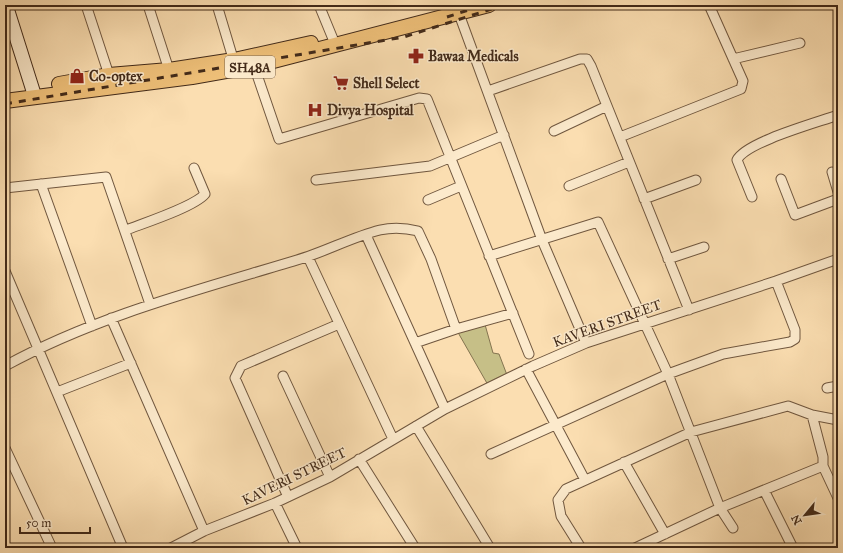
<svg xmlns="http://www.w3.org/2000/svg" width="843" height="553" font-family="'IM FELL Great Primer',serif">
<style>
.green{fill:#c6bf87;stroke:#847450}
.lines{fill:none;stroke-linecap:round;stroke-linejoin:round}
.street-casing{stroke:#70573f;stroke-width:11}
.secondary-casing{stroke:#422a19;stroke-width:15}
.primary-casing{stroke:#422a19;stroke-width:16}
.street{stroke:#fceacc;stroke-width:9}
.secondary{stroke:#fceacc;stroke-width:13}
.primary{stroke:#eebf78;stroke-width:14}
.rail{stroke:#422a19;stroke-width:3;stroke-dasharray:7 7;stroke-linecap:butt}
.labels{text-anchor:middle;stroke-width:3;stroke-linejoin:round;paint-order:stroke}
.shield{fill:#fceacc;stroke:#7a644f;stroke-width:1}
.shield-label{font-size:13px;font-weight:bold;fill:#422a19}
.poi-label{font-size:14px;font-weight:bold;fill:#422a19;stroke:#fceacc;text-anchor:start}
.street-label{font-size:14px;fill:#422a19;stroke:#fceacc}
</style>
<rect width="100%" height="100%" fill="#fbdeb1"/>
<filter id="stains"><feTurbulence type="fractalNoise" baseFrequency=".005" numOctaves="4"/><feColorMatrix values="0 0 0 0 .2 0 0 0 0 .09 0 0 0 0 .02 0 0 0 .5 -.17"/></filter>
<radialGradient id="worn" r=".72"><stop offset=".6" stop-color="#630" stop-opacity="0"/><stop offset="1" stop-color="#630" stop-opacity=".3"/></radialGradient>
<!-- green -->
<path class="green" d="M484 321 493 353 499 354 507 375 488 385 456 329Z"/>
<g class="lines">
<defs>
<path id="street" d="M86 5 109 75
M148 5 169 70
M217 5 235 65
M319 5 333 39
M459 14 542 240 586 343
M733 59 800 43
M254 66 279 139 419 98 427 99 529 354
M488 91 580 59H587L591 66 689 310
M554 131 607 106
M620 137 741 89 743 81 709 5
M832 172 838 192
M781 179 795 215 838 199
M316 180 430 166 504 135
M41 184 92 326
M569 186 629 162
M5 188 106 177 150 304
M752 197 737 160C746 142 816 123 838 115
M644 199 696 180
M428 200 461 186
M126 230C144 223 194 207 205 194L194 168
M366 235 445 409
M489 256 598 222 668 374 720 508 733 528
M308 257 393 439
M668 259 704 247
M5 271 123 548
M776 281 838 259
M111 318 204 531
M415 343 456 329 513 313
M5 366C96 316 198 290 297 260 325 252 352 237 380 230 393 227 406 228 418 231L431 259 456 329
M526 369 585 480
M283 376 330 477
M827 388 838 386
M57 392 131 363
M416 426 490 548
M5 448 52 548
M359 459 415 548
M624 462 665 534
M823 466 838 498
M764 490 793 548
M288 497 235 378 241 366 339 324
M275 503 297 548
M171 548 204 531 275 503 330 477 445 409 533 366 586 343 776 281 795 330V339L790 342 723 354 668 374 491 454
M581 548 561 516 558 500 566 489 691 432 788 406 812 415 838 420
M635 548 720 508 823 466V457L812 415"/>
<path id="secondary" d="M6 5 35 97"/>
<path id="primary" d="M59 84 109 75 169 70 234 60 311 43
M5 101 192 77 254 66 489 5"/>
</defs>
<!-- street casing -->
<use href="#street" class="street-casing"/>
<!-- secondary casing -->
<use href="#secondary" class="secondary-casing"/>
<!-- primary casing -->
<use href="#primary" class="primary-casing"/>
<!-- street -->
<use href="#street" class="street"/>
<!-- secondary -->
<use href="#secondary" class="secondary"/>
<!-- primary -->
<use href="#primary" class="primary"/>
<!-- rail -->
<path class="rail" d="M447 17 484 5
M5 104 404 37 504 5"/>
</g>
<!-- icons -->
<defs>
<symbol id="pharmacy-bare" viewBox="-9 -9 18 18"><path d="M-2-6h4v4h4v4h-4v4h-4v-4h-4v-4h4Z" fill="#8f2418" stroke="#fceacc" stroke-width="2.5" paint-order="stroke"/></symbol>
<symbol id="shop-bare" viewBox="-9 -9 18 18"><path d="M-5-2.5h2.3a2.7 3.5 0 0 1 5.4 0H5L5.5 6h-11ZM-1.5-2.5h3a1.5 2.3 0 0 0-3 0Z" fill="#8f2418" stroke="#fceacc" stroke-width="2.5" paint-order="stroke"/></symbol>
<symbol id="supermarket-bare" viewBox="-9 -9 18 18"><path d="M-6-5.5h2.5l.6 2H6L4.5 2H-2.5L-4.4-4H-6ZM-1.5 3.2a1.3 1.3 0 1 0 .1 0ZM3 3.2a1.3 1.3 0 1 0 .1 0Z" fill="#8f2418" stroke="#fceacc" stroke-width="2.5" paint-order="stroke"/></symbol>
<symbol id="hospital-bare" viewBox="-9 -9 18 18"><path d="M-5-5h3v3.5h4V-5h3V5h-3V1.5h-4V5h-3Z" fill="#8f2418" stroke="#fceacc" stroke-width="2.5" paint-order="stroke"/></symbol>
</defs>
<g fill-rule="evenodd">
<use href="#pharmacy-bare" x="405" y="45" width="22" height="22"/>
<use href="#shop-bare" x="66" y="65" width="22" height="22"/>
<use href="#supermarket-bare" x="330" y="72" width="22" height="22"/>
<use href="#hospital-bare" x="304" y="99" width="22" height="22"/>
</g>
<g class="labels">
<!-- shield labels -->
<rect class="shield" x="225" y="56" width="50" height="22" rx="3"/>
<g class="shield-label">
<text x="250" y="72">SH48A</text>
</g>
<!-- poi labels -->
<g class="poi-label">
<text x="428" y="61">Bawaa Medicals</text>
<text x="89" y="81">Co-optex</text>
<text x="353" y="88">Shell Select</text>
<text x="327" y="115">Divya Hospital</text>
</g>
<!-- street labels -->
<g class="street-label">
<text transform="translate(607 323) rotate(-20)" y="5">KAVERI STREET</text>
<text transform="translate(294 476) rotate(-26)" y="5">KAVERI STREET</text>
</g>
</g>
<!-- margin -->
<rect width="843" height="553" fill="none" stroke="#fbdeb1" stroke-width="20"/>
<rect x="6" y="6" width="831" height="541" fill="none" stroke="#422a19" stroke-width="2"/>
<rect x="10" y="10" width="823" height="533" fill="none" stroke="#422a19"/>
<!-- north arrow -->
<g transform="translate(805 515) rotate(241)" stroke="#fceacc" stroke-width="3" paint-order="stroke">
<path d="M0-3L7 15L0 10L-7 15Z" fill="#422a19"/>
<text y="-6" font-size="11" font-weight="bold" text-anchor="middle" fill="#422a19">N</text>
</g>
<!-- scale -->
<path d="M20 527v6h70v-6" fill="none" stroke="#422a19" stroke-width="2"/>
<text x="26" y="527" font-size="12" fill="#422a19" stroke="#fceacc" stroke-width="3" paint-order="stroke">50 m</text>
<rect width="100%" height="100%" filter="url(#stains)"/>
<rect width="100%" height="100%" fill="url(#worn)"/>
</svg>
